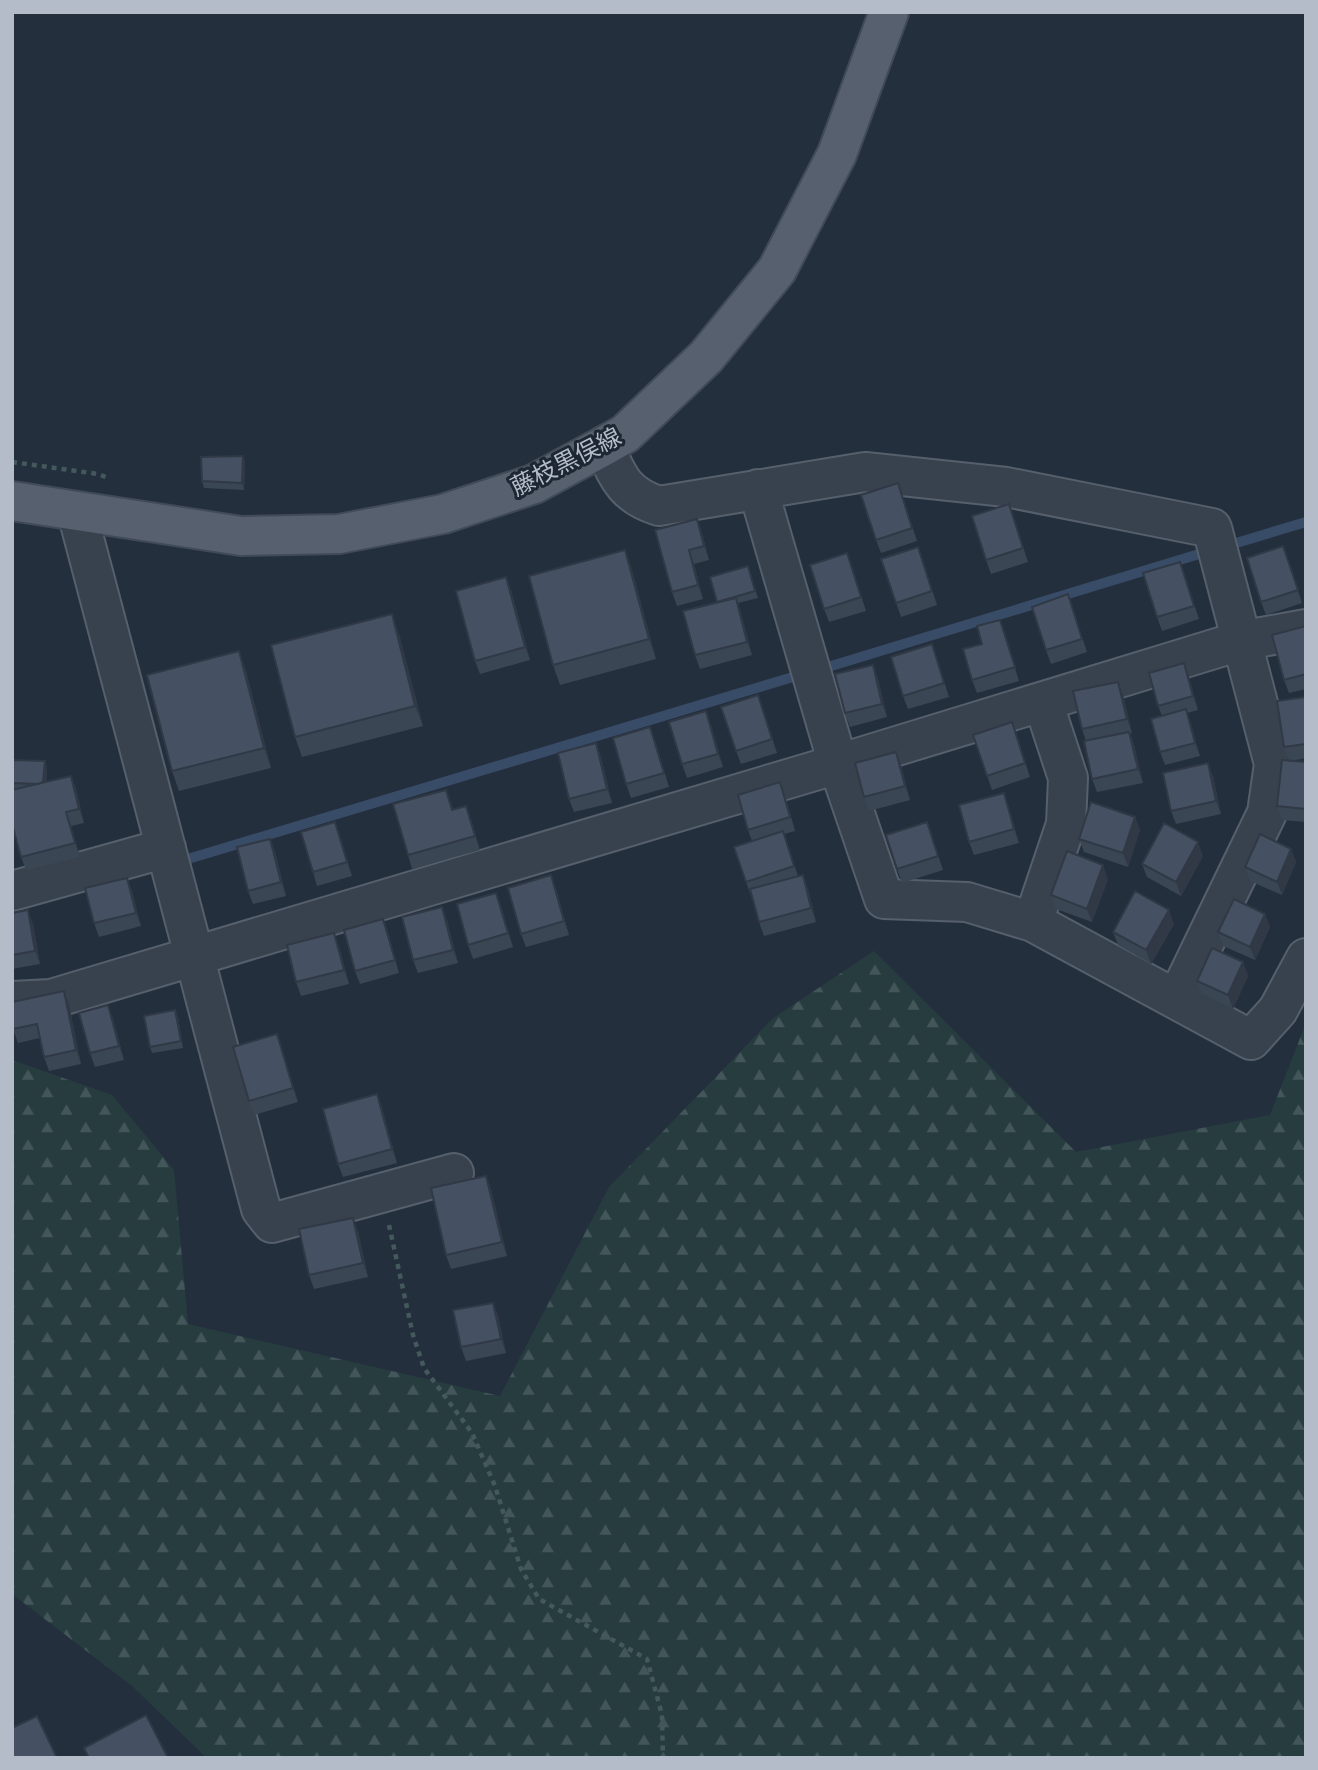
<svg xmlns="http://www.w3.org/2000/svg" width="1318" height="1770" font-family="'Fira Sans Condensed','Noto Sans JP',sans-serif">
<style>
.forest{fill:url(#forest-firs)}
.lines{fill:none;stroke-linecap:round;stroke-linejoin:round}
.stream{stroke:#394c67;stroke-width:10}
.minor-casing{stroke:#565f6c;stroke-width:42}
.primary-casing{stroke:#414a57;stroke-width:42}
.path{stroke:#44595c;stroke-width:4.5;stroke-dasharray:5 5;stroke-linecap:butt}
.minor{stroke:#38414e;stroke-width:38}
.primary{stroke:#56606e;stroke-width:38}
.wall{fill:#3b4654}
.shaded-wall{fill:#303945}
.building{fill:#455162;stroke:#303945;stroke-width:2}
.labels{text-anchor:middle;stroke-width:6;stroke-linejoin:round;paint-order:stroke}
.street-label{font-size:24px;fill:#b4bcc9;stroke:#1d2633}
</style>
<defs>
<pattern id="forest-firs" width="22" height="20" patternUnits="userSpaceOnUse" patternTransform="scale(1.75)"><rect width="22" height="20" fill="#263c3f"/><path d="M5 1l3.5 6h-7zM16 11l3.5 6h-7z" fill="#435659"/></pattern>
</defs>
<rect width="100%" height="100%" fill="#242f3e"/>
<!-- forest -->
<path class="forest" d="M874 951 1076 1152 1270 1115 1306 1023V1758H207L132 1686 12 1594V1060L112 1095 174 1170 188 1324 500 1396 609 1187 772 1019Z"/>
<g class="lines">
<!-- stream -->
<path class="stream" d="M1223 547 1306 522
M818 670 1209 551
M178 862 803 674"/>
<defs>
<path id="minor" d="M604 446C618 477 624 495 659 506L865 472 1006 487 1212 528 1274 764 1267 813 1177 999
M758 489 838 764 884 899 967 902 1033 922 1251 1040 1278 1010 1306 958
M77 512 261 1209 272 1223 454 1173
M12 891 166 848
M1033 922 1066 824 1068 778 1043 702
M12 1001 51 999 838 764 1240 641 1306 629"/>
<path id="primary" d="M12 501 241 536 339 534 443 514 534 484 604 446 625 434 706 357 777 270 837 154 889 12"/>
</defs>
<!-- minor casing -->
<use href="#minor" class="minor-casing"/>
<!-- primary casing -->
<use href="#primary" class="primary-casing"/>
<!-- path -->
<path class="path" d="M12 462 98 474 108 478
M389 1225 413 1335 424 1368 472 1433 495 1486 521 1569 539 1599 647 1659 662 1715 663 1758"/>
<!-- minor -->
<use href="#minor" class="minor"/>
<!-- primary -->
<use href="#primary" class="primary"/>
</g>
<!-- wall -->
<path class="wall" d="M243 456 245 463 244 490 204 488 202 481Z
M898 483 917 541 881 553 876 540Z
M1009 504 1028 562 991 574 986 560Z
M697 519 702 533 709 560 694 564 703 599 677 606 672 592Z
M1283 546 1302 603 1266 615 1261 602Z
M625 550 632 570 656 659 560 685 553 665Z
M923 561 937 605 901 617 896 603Z
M1180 562 1199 619 1162 631 1157 617Z
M748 566 758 598 738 603 752 655 700 669 695 655 717 603 710 577Z
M852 567 866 611 829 622 824 609Z
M506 577 511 590 530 660 480 674 475 661Z
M1068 594 1087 652 1051 664 1046 650Z
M1000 620 1019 681 977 693 972 680 982 644Z
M1306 626V689L1289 693 1284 680Z
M399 634 423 726 302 757 295 737Z
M932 644 949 697 908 709 903 696Z
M239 651 246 671 271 768 179 791 172 771Z
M873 665 878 679 887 717 850 727 845 713Z
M1189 677 1198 710 1187 713 1200 756 1165 765 1160 752 1162 716 1158 706Z
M1123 695 1132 733H1130L1134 745 1143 783 1097 792 1092 779 1086 741 1082 729Z
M1306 697V758L1291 761 1306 762V822L1282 820 1277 806 1289 761 1284 747Z
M763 709 777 753 741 764 736 751Z
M1012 722 1030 777 992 790 973 735Z
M711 725 723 767 687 778 682 764Z
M655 741 669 787 631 798 626 784Z
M596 743 601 757 612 803 574 812 569 799Z
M13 760 47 768 46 782 71 776 76 789 84 823 71 826 80 857 26 870 21 857 15 790 12 784Z
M901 766 910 800 869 811 864 797Z
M1213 776 1221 814 1176 824 1171 811Z
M446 790 453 809 471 819 480 850 412 869 408 855Z
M1004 793 1019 843 974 855 969 842Z
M785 795 795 831 784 834 798 876 808 889 816 922 764 936 759 922 752 895 751 896 746 882 752 841 748 830Z
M1135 817 1140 830 1128 867 1084 852 1079 839Z
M927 822 943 870 902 883 897 869Z
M340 836 352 876 317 886 313 872Z
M270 839 275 852 286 896 253 904 248 891Z
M1291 849 1296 862 1282 895 1250 881 1245 867Z
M1203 856 1181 896 1147 877 1142 864Z
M127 878 132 891 141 926 99 937 94 923Z
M1108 879 1092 922 1056 909 1051 895Z
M556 889 569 935 526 947 521 934Z
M501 906 513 947 473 959 468 945Z
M12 913 33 924 40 964 12 969Z
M1265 914 1270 927 1255 960 1223 946 1218 932Z
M447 920 458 963 418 973 413 960Z
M1174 924 1151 964 1118 945 1113 932Z
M388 932 399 973 360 984 355 971Z
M339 947 349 984 301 996 296 982Z
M1243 962 1248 976 1233 1009 1202 994 1197 981Z
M69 1005 81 1064 49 1071 44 1057 40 1038 18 1043 13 1029Z
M108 1005 113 1019 124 1060 95 1067 90 1053Z
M178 1017 183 1048 152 1053 150 1047Z
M277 1034 298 1102 254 1115 249 1101Z
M377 1094 382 1108 397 1163 343 1177 338 1164Z
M486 1176 491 1189 507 1256 451 1269 446 1255Z
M358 1231 368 1277 314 1289 309 1275Z
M493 1303 498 1316 506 1353 466 1361 461 1347Z"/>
<!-- shaded-wall -->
<path class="shaded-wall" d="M243 456 245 463 244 490 242 483Z
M697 519 702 533 709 560 704 546Z
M625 550 632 570 656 659 649 639Z
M689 550 694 564 703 599 698 585Z
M506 577 511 590 530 660 525 647Z
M736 598 741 612 752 655 747 642Z
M392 614 399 634 423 726 415 706Z
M239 651 246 671 271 768 264 748Z
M1184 663 1189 677 1198 710 1193 696Z
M873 665 878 679 887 717 882 704Z
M1118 682 1123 695 1132 733 1127 719Z
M1186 709 1191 723 1200 756 1195 743Z
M706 711 711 725 723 767 718 754Z
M1129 732 1134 745 1143 783 1138 769Z
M596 743 601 757 612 803 607 789Z
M896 752 901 766 910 800 905 786Z
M45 761 47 768 46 791 43 784Z
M1208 763 1213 776 1221 814 1216 801Z
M71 776 76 789 84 823 79 809Z
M1004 793 1009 807 1019 843 1014 829Z
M466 806 471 819 480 850 475 836Z
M66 812 71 826 80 857 75 843Z
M1135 817 1140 830 1128 867 1123 853Z
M335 822 340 836 352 876 347 862Z
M270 839 275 852 286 896 281 882Z
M1198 842 1203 856 1181 896 1176 882Z
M1291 849 1296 862 1282 895 1277 882Z
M1103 865 1108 879 1092 922 1087 909Z
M551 875 556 889 569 935 564 921Z
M803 875 808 889 816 922 811 908Z
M127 878 132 891 141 926 136 913Z
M496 893 501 906 513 947 508 933Z
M442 907 447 920 458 963 453 950Z
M28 910 33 924 40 964 35 951Z
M1169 910 1174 924 1151 964 1146 950Z
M1265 914 1270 927 1255 960 1250 947Z
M383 919 388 932 399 973 395 960Z
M334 933 339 947 349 984 344 970Z
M1243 962 1248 976 1233 1009 1228 995Z
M64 991 69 1005 81 1064 76 1050Z
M108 1005 113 1019 124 1060 119 1046Z
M175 1010 178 1017 183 1048 181 1041Z
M277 1034 282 1048 298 1102 293 1088Z
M377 1094 382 1108 397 1163 392 1149Z
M486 1176 491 1189 507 1256 502 1242Z
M353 1218 358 1231 368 1277 363 1263Z
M493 1303 498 1316 506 1353 501 1339Z"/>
<!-- building -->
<path class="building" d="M243 456 242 483 202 481 201 457Z
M898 483 912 528 876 540 861 495Z
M1009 504 1023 548 986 560 972 516Z
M697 519 704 546 689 550 698 585 672 592 655 530Z
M1283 546 1298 590 1261 602 1247 558Z
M918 547 932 591 896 603 881 559Z
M625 550 649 639 553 665 529 576Z
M847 553 861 597 824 609 810 565Z
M1180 562 1194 606 1157 617 1143 573Z
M748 566 755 591 717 602 710 577Z
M506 577 525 647 475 661 456 591Z
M1068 594 1082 639 1046 650 1032 607Z
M736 598 747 642 695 655 683 611Z
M392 614 415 706 295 737 271 645Z
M1000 620 1015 667 972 680 963 649 982 644 977 626Z
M1306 626V674L1284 680 1272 635Z
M932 644 944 683 903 696 891 657Z
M239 651 264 748 172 771 147 675Z
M1184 663 1193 696 1158 706 1149 673Z
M873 665 882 704 845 713 835 674Z
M1118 682 1127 719 1082 729 1073 691Z
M758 695 772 739 736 751 721 707Z
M1306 697V744L1284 747 1277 701Z
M1186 709 1195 743 1160 752 1151 719Z
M706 711 718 754 682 764 669 722Z
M1012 722 1025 763 987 776 973 735Z
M650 727 664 773 626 784 613 738Z
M1129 732 1138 769 1092 779 1084 741Z
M596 743 607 789 569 799 558 753Z
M896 752 905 786 864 797 855 763Z
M13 760 45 761 43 782 38 784 12 783Z
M1282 760 1306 762V809L1277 806Z
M1208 763 1216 801 1171 811 1163 773Z
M71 776 79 809 66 812 75 843 21 857 12 824V790Z
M780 782 790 817 748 830 738 795Z
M446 790 452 810 466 806 475 836 408 855 393 804Z
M1004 793 1014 829 969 842 959 805Z
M1091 802 1135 817 1123 853 1079 839Z
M335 822 347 862 313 872 301 832Z
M927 822 938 856 897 869 886 835Z
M1164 823 1198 842 1176 882 1142 864Z
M783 831 794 866 746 882 734 847Z
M1260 834 1291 849 1277 882 1245 867Z
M270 839 281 882 248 891 237 847Z
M1067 851 1103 865 1087 909 1051 895Z
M551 875 564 921 521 934 508 888Z
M803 875 811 908 759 922 750 889Z
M127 878 136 913 94 923 85 888Z
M1135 891 1169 910 1146 950 1113 932Z
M496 893 508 933 468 945 457 904Z
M1234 899 1265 914 1250 947 1218 932Z
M442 907 453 950 413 960 402 917Z
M28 910 35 951 12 955V913Z
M383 919 395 960 355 971 344 930Z
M334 933 344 970 296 982 287 945Z
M1212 948 1243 962 1228 995 1197 981Z
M64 991 76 1050 44 1057 37 1024 13 1029 12 1024V1002Z
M108 1005 119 1046 90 1053 79 1013Z
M175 1010 181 1041 150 1047 144 1016Z
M277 1034 293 1088 249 1101 233 1047Z
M377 1094 392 1149 338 1164 323 1109Z
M486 1176 502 1242 446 1255 431 1188Z
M353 1218 363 1263 309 1275 299 1229Z
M493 1303 501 1339 461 1347 453 1310Z
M146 1715 168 1758H89L84 1748Z
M37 1716 57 1758H12V1728Z"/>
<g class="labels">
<!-- street labels -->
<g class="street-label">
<text transform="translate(566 462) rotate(-27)" y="8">藤枝黒俣線</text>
</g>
</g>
<!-- border -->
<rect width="1318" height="1770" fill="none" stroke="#b4bcc9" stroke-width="28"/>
</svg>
